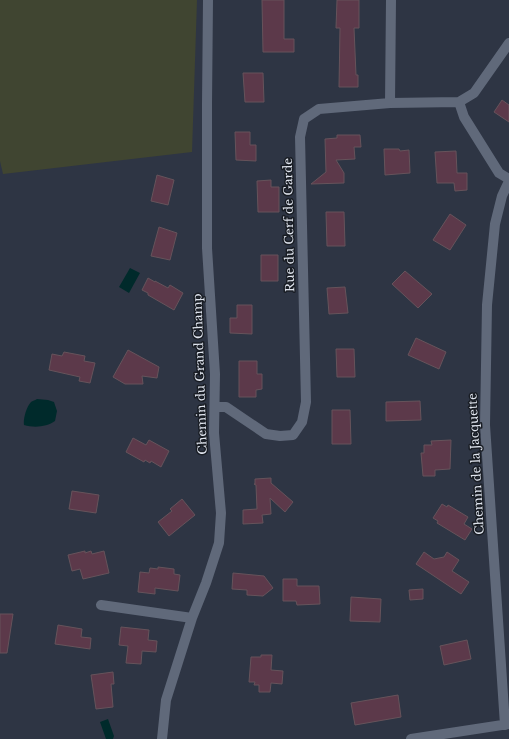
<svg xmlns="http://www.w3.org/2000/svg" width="509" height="739" font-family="'Libre Baskerville',serif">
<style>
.green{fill:#404531}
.water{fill:#002a2b}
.building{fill:#5c394a;stroke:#66535b}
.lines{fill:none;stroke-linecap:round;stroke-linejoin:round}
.minor{stroke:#60697a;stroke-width:10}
.labels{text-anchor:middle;stroke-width:3;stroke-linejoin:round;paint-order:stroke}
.street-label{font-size:12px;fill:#e0e5ef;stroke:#191d24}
</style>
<rect width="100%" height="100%" fill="#2e3544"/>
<!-- green -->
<path class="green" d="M0 0H197L192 152 3 174 0 161Z"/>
<!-- water -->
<path class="water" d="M130 268 140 273 129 293 119 287Z
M37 399 48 400 54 402 57 411 55 421C47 427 34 428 24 425 23 420 26 407 31 402 32 401 36 400 37 399Z
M108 719 114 736 113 739H106L100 722Z"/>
<!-- building -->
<path class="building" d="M262 0H284V39H294V52H263Z
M337 0H359V28H354L356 75H358V87H339L340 28H336Z
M243 73H263L264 102H245Z
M502 100 509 105V122L494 112Z
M235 132H250V145H256V161L236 160Z
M337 135H360L361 147H354L355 159 336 160 344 173V183L311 184 326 172 325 139 337 138Z
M384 149H399L400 151 409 150 410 173 385 175Z
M456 151 457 173H467V190L455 191 454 183H437L435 152Z
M157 175 174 180 168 205 151 201Z
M271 180V187H279V212H258L257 181Z
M326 212H344L345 246H327Z
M450 214 466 225 450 250 433 240Z
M159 227 177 233 170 260 151 256Z
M261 255H278V281H261Z
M405 271 432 294 418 308 392 284Z
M148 278 155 282V281L168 288 170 285 183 293 174 310 148 295V293L142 290Z
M345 287 348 313 329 314 327 288Z
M237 305H252V334L230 333V318H237Z
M416 338 446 352 439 369 408 355Z
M336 349H354L355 377H337Z
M128 350 159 367 157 378 142 376 143 384H125L113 377Z
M64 352 85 356 84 361 95 363 90 383 79 381 80 377 49 370 52 354 62 356Z
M239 361H257V374H262V389L256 390V397H239Z
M420 401 421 420 386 421V402Z
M332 410H350L351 444H332Z
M133 438 146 445 149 440 169 451 161 467 151 461 150 463 145 460 144 462 126 452Z
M451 440 450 469 435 470V476H423L421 453H424V445H432L431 441Z
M271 478V483L293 502 285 512 270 498 271 514 262 515 263 523 243 524V510L257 509 256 485 254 484H255V479Z
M72 491 99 495 96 513 69 509Z
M182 499 195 515 169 536 158 522 172 511 170 509Z
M442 504 447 507 448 505 468 517 464 524 472 529 465 540 437 523 438 521 433 518Z
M85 551V553L91 551 92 554 104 551 109 573 83 579 80 569 72 571 68 555Z
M424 552 434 559 444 557 447 552 459 560 452 571 469 582 461 594 416 564Z
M158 567 174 569V574L180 575 178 591 155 588V594L138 592 140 572 149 573 150 568 158 569Z
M233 573 264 576 273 588 263 596 247 595V590L232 589Z
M283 579H297V586H319L320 604 297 605 296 601H283Z
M423 589V599L410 600 409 590Z
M351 597 381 599 380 622 350 621Z
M0 614H13L7 653H0Z
M58 625 82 629 81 637 91 638 90 649 55 644Z
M121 627 149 630 148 640 157 641 156 652 142 651 141 664 126 663 128 646 119 645Z
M467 640 471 659 444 665 440 646Z
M261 655H272L271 670 283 671 282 684 271 683 270 692H259V685H254L255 682H249L251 657H261Z
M113 672 114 684H111L113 707 96 709 91 675Z
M398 695 401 717 355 725 351 703Z"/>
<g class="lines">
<!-- minor -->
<path class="minor" d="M459 102 474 93 509 43
M390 103 459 102 464 117 499 173 509 179
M215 407H226L266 434 280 436 293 435 302 422 306 402 300 137 304 119 319 109 390 103 391 0
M101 605 192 618
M505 725 485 425 487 305 495 224 502 196 509 181
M162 739 166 700 192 618 206 583 219 543 221 513 214 433 215 374 207 248V104L208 0
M411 739 509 724"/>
</g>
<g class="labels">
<!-- street labels -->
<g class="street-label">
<text transform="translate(289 225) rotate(-91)" y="4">Rue du Cerf de Garde</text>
<text transform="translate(200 374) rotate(-92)" y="4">Chemin du Grand Champ</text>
<text transform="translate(476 464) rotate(-93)" y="4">Chemin de la Jacquette</text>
</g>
</g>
</svg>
